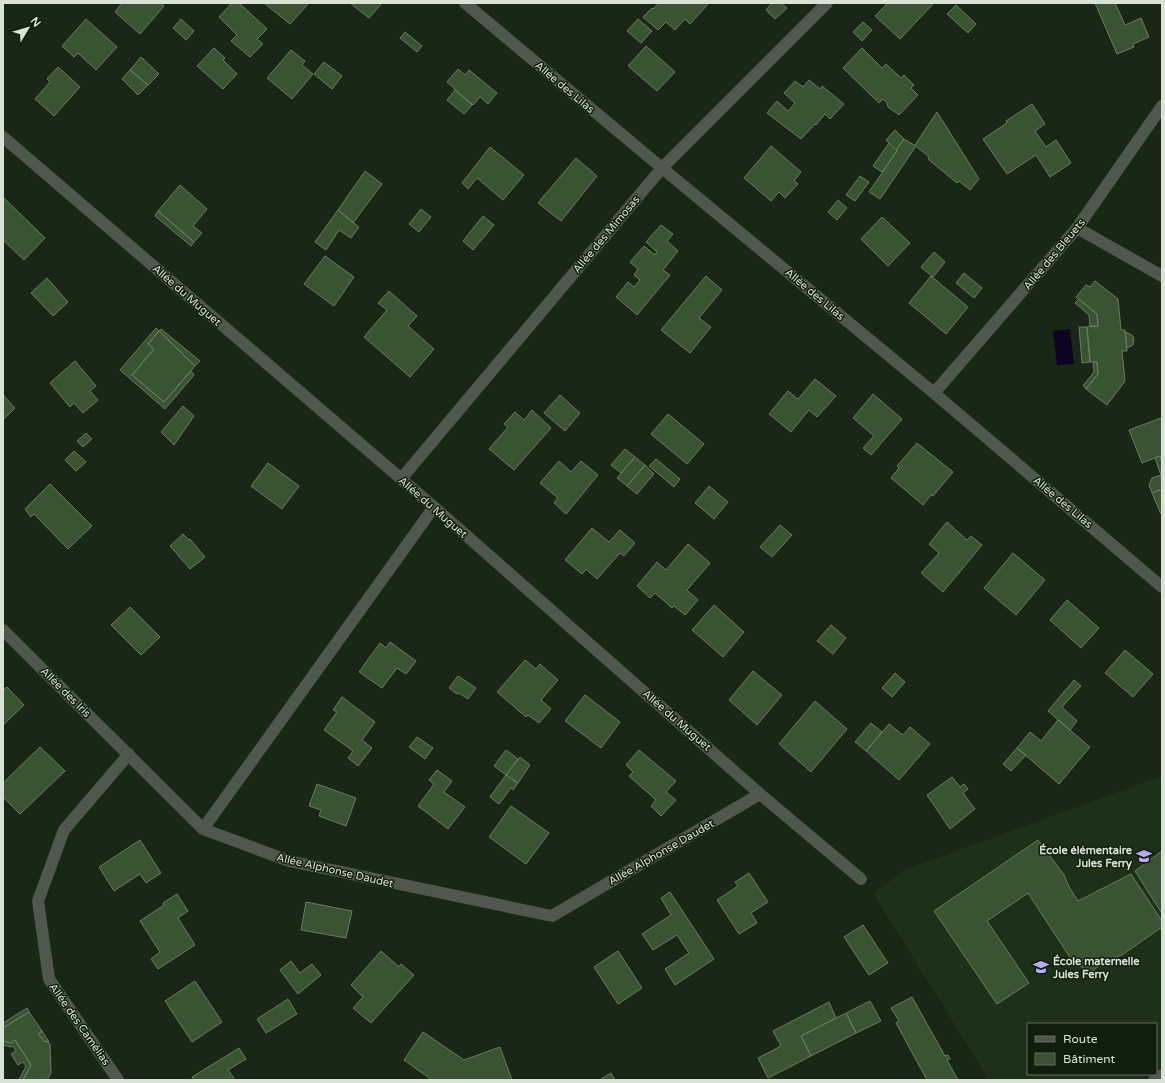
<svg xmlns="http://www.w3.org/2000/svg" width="1165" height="1083" font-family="'Varela Round',sans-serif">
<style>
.built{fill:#1d3118}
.water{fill:#0c0421}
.building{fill:#3a5433;stroke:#697b64}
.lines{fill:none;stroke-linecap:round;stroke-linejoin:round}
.street{stroke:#50584e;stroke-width:12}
.labels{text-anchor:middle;stroke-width:3;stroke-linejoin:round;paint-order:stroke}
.street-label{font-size:11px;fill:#d8e3d6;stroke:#101f0c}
.poi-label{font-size:11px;font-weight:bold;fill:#d8e3d6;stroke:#101f0c;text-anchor:end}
</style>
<rect width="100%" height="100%" fill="#192815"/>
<!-- built -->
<path class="built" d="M1162 776V1066L1156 1071V1024H1028V1074H1151L1142 1080H989L873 893 907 869Z"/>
<!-- water -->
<path class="water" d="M1070 329 1074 364 1057 365 1053 331Z"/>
<!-- building -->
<path class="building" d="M122 3H160L164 6 140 34 115 12Z
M232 3H239L267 29 257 39 263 44 250 57 231 41 237 35 219 17Z
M264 3H309L290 24Z
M350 3H382L369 18Z
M659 3H709L690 24 685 19 675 30 666 22 658 30 643 17 652 8 653 9Z
M772 3H781L787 8 775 19 766 10Z
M888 3H934L900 39 875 16Z
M1095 3H1115L1125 25 1141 18 1149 37 1133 44 1134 47 1117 54Z
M956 5 976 24 968 33 947 14Z
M86 19 117 47 96 70 78 53 74 57 62 46Z
M181 19 194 31 186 40 173 28Z
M638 19 652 31 641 43 627 31Z
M863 22 872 30 862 41 853 32Z
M405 32 422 46 417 52 400 38Z
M646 46 675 72 657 91 628 66Z
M214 48 225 58 223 60 237 74 223 89 197 66Z
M862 48 882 68 886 64 901 78 904 75 914 85 911 88 918 95 899 115 888 107 887 103 883 99 879 103 843 68Z
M291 50 305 61 302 65 313 74 292 99 267 78Z
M141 57 159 74 148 85 130 70Z
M324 62 342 76 332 89 314 74Z
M58 67 80 87 54 116 35 99 50 82 47 79Z
M458 69 465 75 469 70 497 93 488 104 480 97 473 105 454 89V88L447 82Z
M130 70 148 85 138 95 122 79Z
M809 80 820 89 822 86 844 104 830 119 825 114 816 125 815 124 801 139 767 113 777 101 788 111 795 103 784 93 795 81 803 87Z
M455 90 472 105 464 114 447 100Z
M1032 104 1045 124 1035 131 1046 147 1056 140 1071 163 1050 177 1036 155 1007 174 983 139 1007 123 1006 121Z
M937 112 979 179 970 190 959 181 957 183 928 159 929 157 916 146 880 199 869 192 897 151 896 150 904 139 914 145H915Z
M895 130 904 139 896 150 886 140Z
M889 143 897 151 882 172 873 166Z
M771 146 801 172 794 181 798 184 785 198 779 192 771 201 744 178Z
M490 147 524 175 503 200 477 178 468 189 462 183Z
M576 158 597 176 561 221 538 203Z
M365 171 382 184 353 223 338 210Z
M860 176 869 182 855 201 846 195Z
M180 185 207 209 193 226 202 233 194 242 158 211Z
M3 197 45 238 24 260 3 240Z
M838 200 847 208 837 220 828 212Z
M421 209 431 217 419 232 409 224Z
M338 210 359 227 351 238 339 230 326 250 315 242Z
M158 211 194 242 191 246 155 216Z
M483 216 494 225 473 250 463 241Z
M882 217 910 243 888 266 861 239Z
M661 225 673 234 667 241 678 251 663 270 670 275 637 315 616 297 628 282 634 287 640 280 634 275 638 269 630 262 644 246 655 255 657 252 646 242Z
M934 252 945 262 933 277 921 267Z
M325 256 354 277 334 306 304 284Z
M964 273 982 288 974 298 956 283Z
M706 276 722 290 699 318 711 327 690 353 661 330Z
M931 276 968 307 946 334 909 303Z
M47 278 68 302 53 316 31 293Z
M1095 281 1118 299 1121 330H1125L1127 351H1122L1125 381 1107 405 1086 389 1098 374 1097 362H1090L1087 327 1098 326 1097 314 1076 297 1086 285 1090 287Z
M389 291 417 316 408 326 434 349 410 377 364 337 387 310 378 303Z
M1079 299 1097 314 1098 326H1090L1089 315 1075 303Z
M1079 327H1087L1090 362 1082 363Z
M156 328 159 331 148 344 154 349 132 375 164 402 191 371 194 375 165 409 120 370Z
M161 329 200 361 195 366 159 331Z
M159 331 195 366 164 402 132 375 154 349 148 344Z
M1125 332 1132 335 1134 338 1133 345 1127 348Z
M75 361 96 386 90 391 98 400 83 413 74 403 70 407 50 383Z
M1093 362H1097L1098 374 1086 389 1083 386 1094 372Z
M815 379 836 396 817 417 809 410 791 432 769 414 788 391 798 399Z
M873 394 902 419 871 455 863 448 874 436 853 418Z
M3 395 15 408 4 419H3Z
M560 395 580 413 565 431 544 413Z
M183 406 194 416 174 445 161 432Z
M532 410 551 428 514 470 489 449 508 427 504 424 515 412 524 420Z
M668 414 704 444 687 464 651 434Z
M1161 418H1162V462L1160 456 1142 463 1129 430Z
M86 433 92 439 83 447 77 441Z
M917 443 953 472 933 496 931 495 923 505 891 478 899 468 897 466Z
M625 449 635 457 621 473 611 465Z
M74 451 86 462 76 471 65 460Z
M1160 456 1162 462 1161 475 1155 458Z
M635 457 645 465 627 486 617 478Z
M656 459 680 479 674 487 649 466Z
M559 461 571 472 581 461 598 475 566 514 554 503 558 498 540 483Z
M268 463 299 486 282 509 251 486Z
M645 465 654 474 637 494 627 486Z
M1161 475 1162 491 1159 490 1152 493 1149 485 1152 478Z
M50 484 92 526 68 549 34 514 31 517 25 509Z
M709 486 728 502 714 519 695 503Z
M1159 490 1162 491V513L1161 514 1152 493Z
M947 522 967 540 971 536 982 545 943 592 921 573 939 553 929 544Z
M780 525 792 535 772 557 760 547Z
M592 528 609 542 620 530 635 543 624 556 620 553 597 579 586 569 582 574 565 560Z
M183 534 189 540 190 539 205 557 190 569 170 546Z
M688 544 710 563 687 590 698 600 685 615 674 606 672 608 655 593 650 598 637 586 657 562 666 570Z
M1013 553 1045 580 1016 615 984 588Z
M1067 600 1099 628 1081 648 1050 620Z
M714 605 744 632 723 657 692 630Z
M130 607 160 637 141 655 111 625Z
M831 625 846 638 833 654 817 641Z
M390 642 416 661 406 674 397 668 382 688 359 672 380 643 386 648Z
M1125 650 1153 674 1133 697 1105 673Z
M525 660 536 669 540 664 558 680 541 700 551 709 539 723 528 715 526 717 497 692Z
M753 671 782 695 757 725 729 700Z
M895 673 905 682 892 697 882 688Z
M458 676 476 688 468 699 459 693 457 694 449 688Z
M1074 680 1081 686 1062 707 1077 721 1070 730 1048 711Z
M7 687 24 705 3 725V690Z
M585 695 620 722 601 748 565 721Z
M342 697 375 722 362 740 372 748 358 766 348 758 353 751 324 730 337 712 333 710Z
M815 701 847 729 811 772 779 744Z
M1058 720 1090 747 1059 784 1017 748 1030 732 1041 741Z
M871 723 882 732 866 751 855 742Z
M889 724 903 735 910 727 930 744 899 780 866 751Z
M417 737 433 748 425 759 409 747Z
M40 747 65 771 20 814 3 797V783Z
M1017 748 1026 755 1011 771 1003 764Z
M506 750 518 759 506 775 494 766Z
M639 750 676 781 666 792 676 800 661 816 651 806 656 800 629 776 633 772 626 765Z
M520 757 530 765 518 783 506 775Z
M437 770 452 781 444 792 465 807 448 829 418 806 434 784 429 780Z
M506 775 518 783 513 790 511 788 499 804 490 797Z
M952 777 960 787 964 784 968 789 963 793 975 809 950 829 927 795Z
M317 784 356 798 346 826 319 816 321 810 309 806Z
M511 806 549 833 526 864 489 837Z
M140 840 161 873 146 883 140 874 114 891 99 867Z
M1038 840 1064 875 1069 887 1078 901 1131 874 1162 921V927L1122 955 1106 961 1089 973 1071 959 1028 893 987 921 1029 983 997 1004 934 911Z
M1162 851V911L1161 912 1135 871Z
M749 873 768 902 751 913 757 923 739 934 717 900 738 886 735 882Z
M670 892 714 959 675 985 665 969 689 953 677 935 653 950 642 934 671 915 661 898Z
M177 894 188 911 178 918 195 945 158 969 151 959 160 952 140 921 164 905 163 903Z
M306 902 352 911 346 938 301 930Z
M863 925 888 963 869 975 844 937Z
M381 951 399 967 401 964 414 975 371 1023 353 1008 363 997 351 985Z
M618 951 642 988 618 1004 594 967Z
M291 961 300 973 312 964 321 975 298 994 280 970Z
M195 981 222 1022 192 1042 165 1001Z
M912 997 945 1056 948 1055 950 1059 947 1060 958 1080H927L896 1023 899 1021 891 1008Z
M288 999 297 1014 266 1033 257 1019Z
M870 1001 881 1021 856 1033 846 1013Z
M829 1002 836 1018 801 1036 811 1056 768 1078 758 1058 781 1046 773 1031Z
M27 1008 29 1012 3 1028V1023Z
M29 1012 42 1031 38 1034 44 1041 48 1042 50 1044 51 1073 47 1080H23L31 1065 15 1040 11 1043 4 1041 3 1040V1028Z
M846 1013 856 1033 811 1056 801 1036Z
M42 1031 49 1042H48L44 1041 38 1034Z
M423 1032 464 1060 500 1047 512 1080H432L404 1060Z
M3 1040 4 1041 11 1043 15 1040 31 1065 23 1080H19L26 1066 23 1062 18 1065 11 1054 16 1051 13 1046 11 1047 3 1045Z
M239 1048 246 1059 228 1070 235 1080H194L192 1077Z
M611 1073 615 1080H602L601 1079Z"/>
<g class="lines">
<!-- street -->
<path class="street" d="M465 3 662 168 934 393 1162 587
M3 137 434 507 760 794 861 879
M1077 228 1162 276
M934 393 1077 228 1162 106
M401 479 662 168 827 3
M434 507 203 829 289 861 552 916 760 794
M3 630 203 829
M118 1080 49 979 38 901 64 830 129 754
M1154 1080 1162 1075"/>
</g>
<!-- icons -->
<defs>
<symbol id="school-bare" viewBox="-9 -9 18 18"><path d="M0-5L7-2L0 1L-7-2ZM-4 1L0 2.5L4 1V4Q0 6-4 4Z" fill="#b9abf7" stroke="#101f0c" stroke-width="2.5" paint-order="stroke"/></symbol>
</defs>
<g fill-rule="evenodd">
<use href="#school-bare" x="1133" y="845" width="22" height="22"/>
<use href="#school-bare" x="1030" y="956" width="22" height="22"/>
</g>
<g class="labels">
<!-- street labels -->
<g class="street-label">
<text transform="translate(565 87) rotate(40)" y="4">Allée des Lilas</text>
<text transform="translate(606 234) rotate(-50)" y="4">Allée des Mimosas</text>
<text transform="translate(1054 254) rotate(-50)" y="4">Allée des Bleuets</text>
<text transform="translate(815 294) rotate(40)" y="4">Allée des Lilas</text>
<text transform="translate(187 295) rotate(41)" y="4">Allée du Muguet</text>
<text transform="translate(1063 502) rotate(40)" y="4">Allée des Lilas</text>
<text transform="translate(433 507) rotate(41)" y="4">Allée du Muguet</text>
<text transform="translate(66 692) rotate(45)" y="4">Allée des Iris</text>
<text transform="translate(677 720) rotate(41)" y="4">Allée du Muguet</text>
<text transform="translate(661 852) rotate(-30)" y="4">Allée Alphonse Daudet</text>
<text transform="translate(335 870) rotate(13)" y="4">Allée Alphonse Daudet</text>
<text transform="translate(80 1024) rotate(55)" y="4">Allée des Camélias</text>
</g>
<!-- poi labels -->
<g class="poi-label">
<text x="1132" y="854">École élémentaire<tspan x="1132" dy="13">Jules Ferry</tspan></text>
<text x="1053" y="965" text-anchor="start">École maternelle<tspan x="1053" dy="13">Jules Ferry</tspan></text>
</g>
</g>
<!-- border -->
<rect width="1165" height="1083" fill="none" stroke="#d8e3d6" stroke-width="8"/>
<!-- legend -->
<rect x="1027" y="1023" width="130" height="52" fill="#101f0c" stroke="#606d5d"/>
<rect x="1035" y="1036" width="20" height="6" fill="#50584e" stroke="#606d5d"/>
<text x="1063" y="1043" font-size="12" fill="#d8e3d6">Route</text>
<rect x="1035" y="1053" width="20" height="12" fill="#3a5433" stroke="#606d5d"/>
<text x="1063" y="1063" font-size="12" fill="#d8e3d6">Bâtiment</text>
<!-- north arrow -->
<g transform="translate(28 28) rotate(52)" stroke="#101f0c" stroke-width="3" paint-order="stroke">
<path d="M0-3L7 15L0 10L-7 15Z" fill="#d8e3d6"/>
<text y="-6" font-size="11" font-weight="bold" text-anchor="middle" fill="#d8e3d6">N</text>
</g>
</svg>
